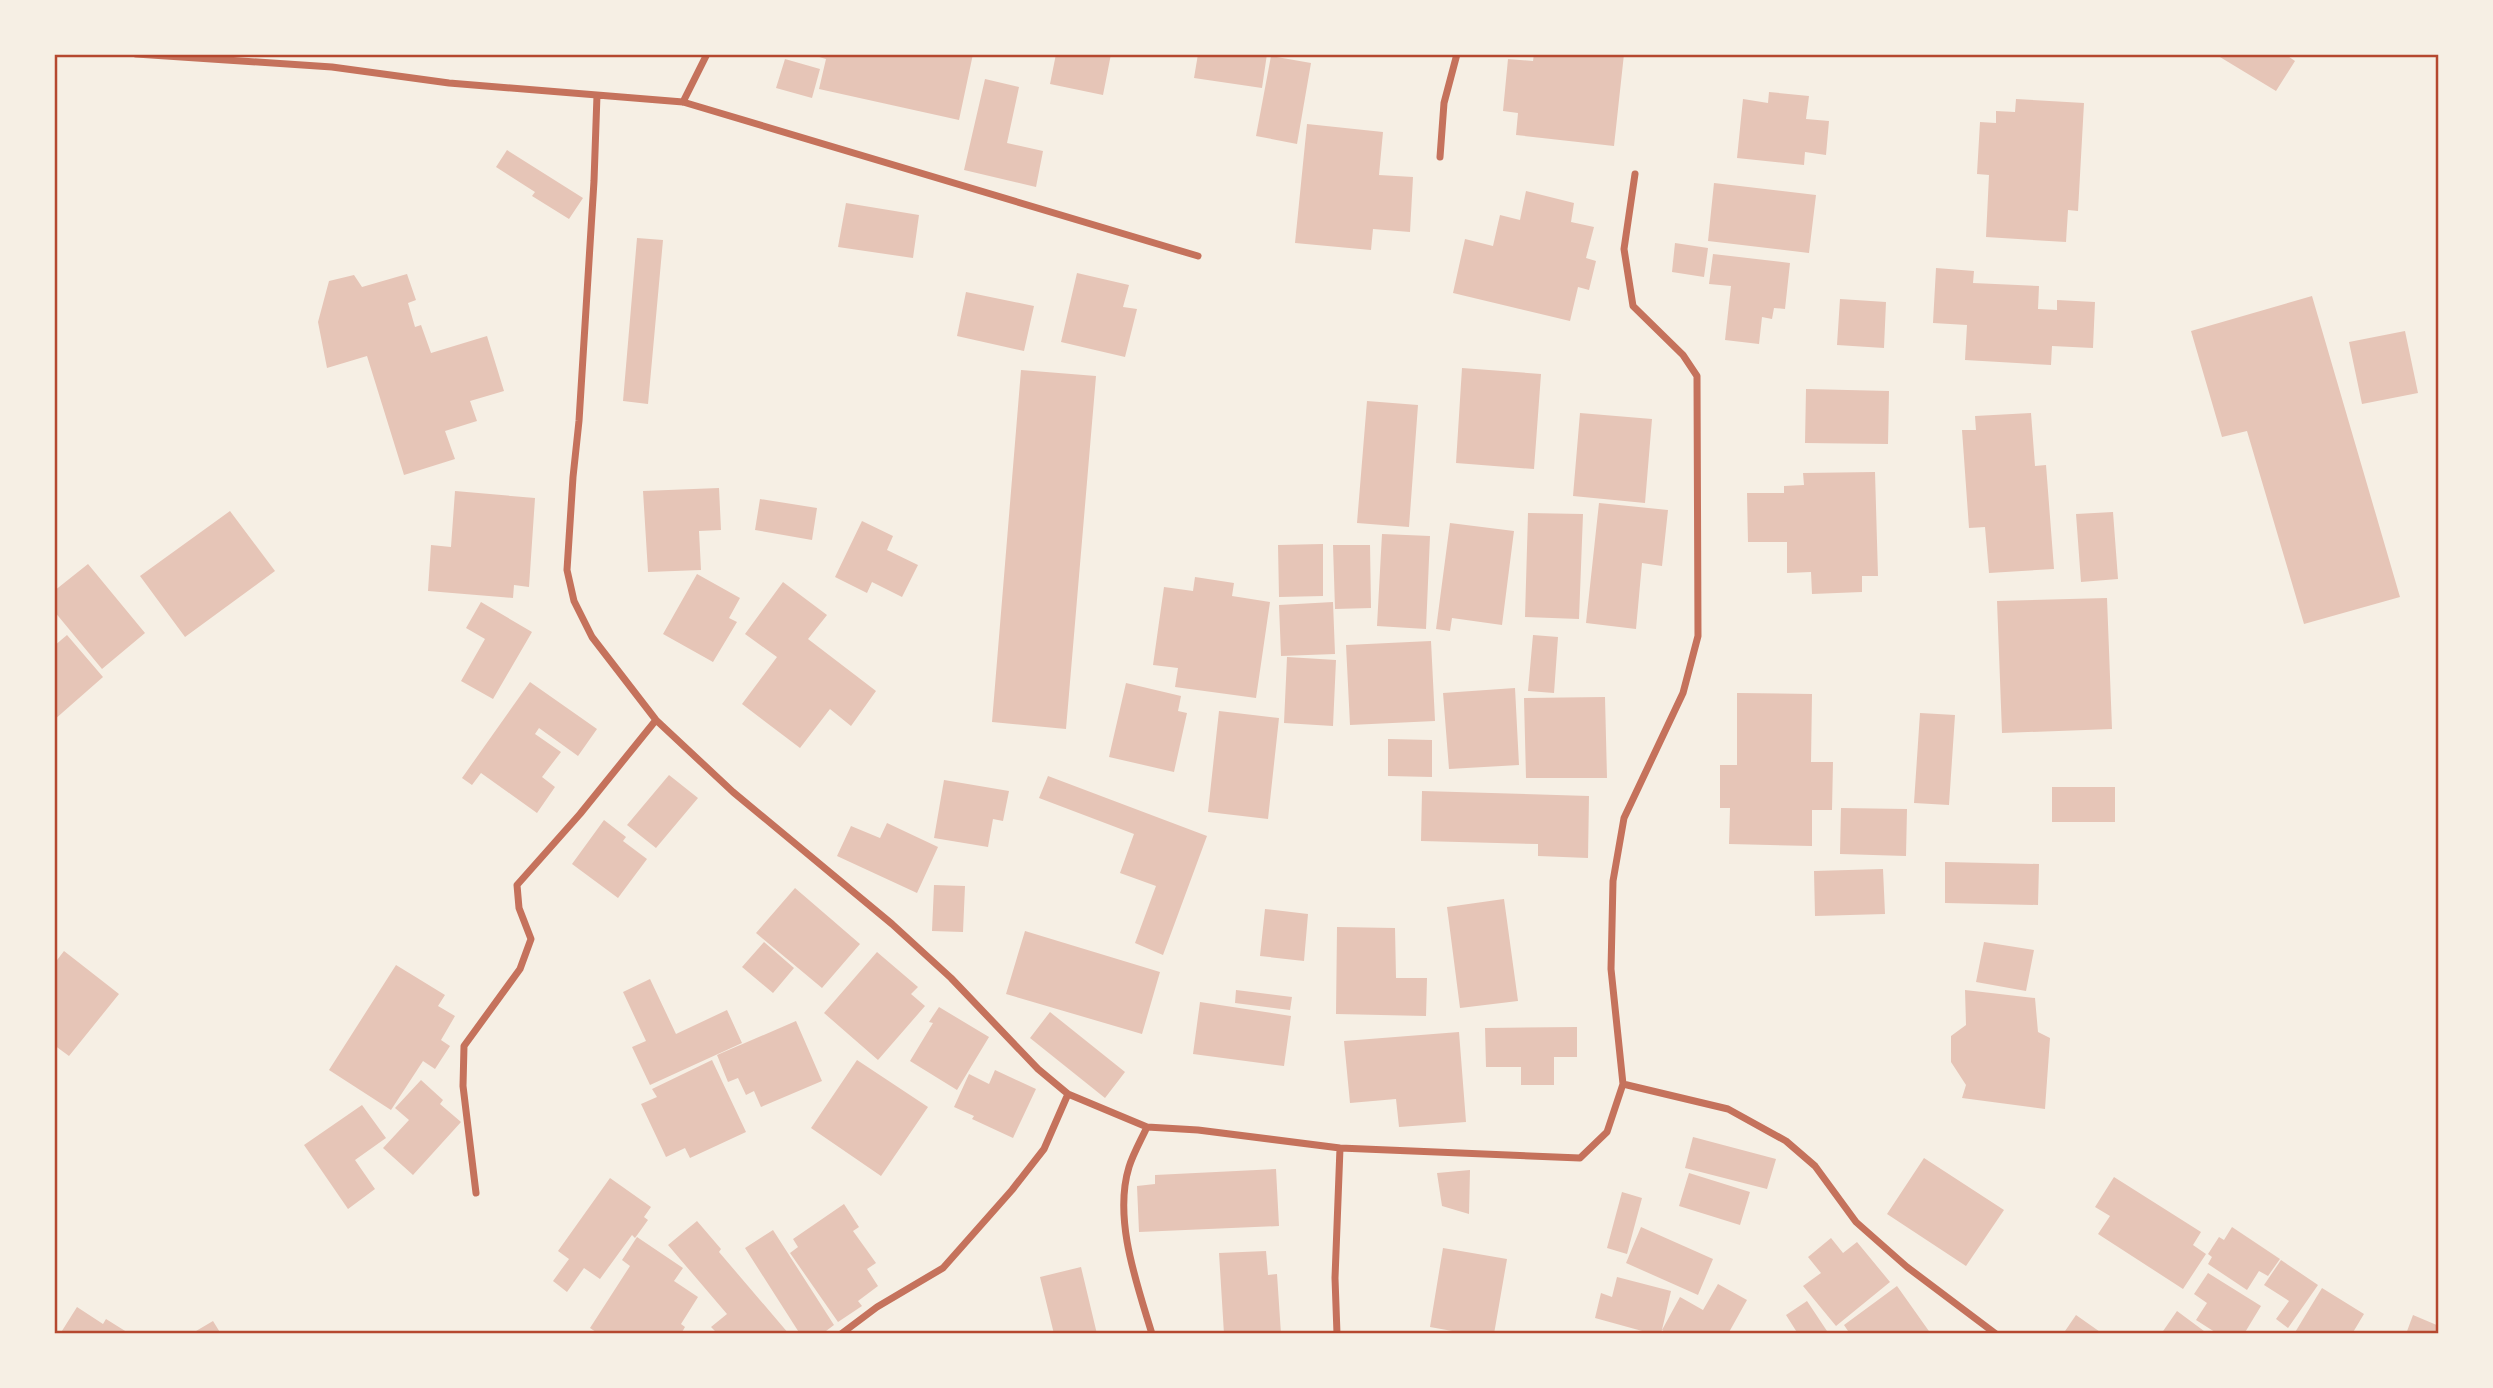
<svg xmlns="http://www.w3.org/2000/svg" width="2493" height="1388" font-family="'Noto Serif',serif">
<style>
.building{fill:#e6c5b7}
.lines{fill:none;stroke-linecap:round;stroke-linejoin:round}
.minor{stroke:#c5725c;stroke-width:7}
.neatline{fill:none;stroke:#b5482f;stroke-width:2.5}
</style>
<rect width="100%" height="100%" fill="#f6efe4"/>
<!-- building -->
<path class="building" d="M809 54H973L959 120 819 89 826 59Z
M1056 54H1111L1103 95 1050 84Z
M1198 54H1267L1262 88 1194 78Z
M1534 54H1624L1614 146 1516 135 1518 113 1503 111 1508 59 1533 61Z
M2215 54H2285L2295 61 2276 91Z
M1271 56 1311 63 1297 144 1256 136Z
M785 59 820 69 812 98 776 88Z
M985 79 1019 87 1007 143 1043 151 1036 187 964 170Z
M1769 92 1809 96 1806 119 1829 121 1826 155 1805 152 1804 165 1737 158 1743 99 1768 103Z
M2016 99 2084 103 2078 211 2068 210 2066 242 1986 237 1989 175 1977 174 1980 122 1996 123V111L2015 112Z
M1307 124 1383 132 1379 175 1413 177 1410 232 1373 229 1371 250 1295 243Z
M507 150 583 198 569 219 532 196 535 192 496 167Z
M1714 183 1816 195 1809 253 1708 241Z
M1526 191 1574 203 1571 222 1594 227 1586 258 1596 261 1589 290 1578 287 1570 321 1453 293 1465 239 1493 246 1500 215 1520 220Z
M846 203 919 215 913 258 838 247Z
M637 238 663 240 648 404 623 401Z
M1675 243 1708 248 1704 277 1672 272Z
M1713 254 1790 263 1785 309 1774 308 1772 319 1762 317 1759 344 1725 340 1731 286 1709 284Z
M1936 268 1974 271 1973 283 2039 286 2038 309 2057 310V300L2095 302 2093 348 2052 346 2051 365 1965 360 1967 325 1933 323Z
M1077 273 1129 285 1123 307 1137 309 1125 357 1061 342Z
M407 274 416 300 408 303 415 327 421 325 431 353 487 336 504 391 470 401 477 421 445 431 455 459 404 475 367 356 327 368 318 322 329 281 354 275 362 287Z
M966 292 1034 306 1024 351 957 336Z
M2312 296 2400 597 2304 624 2247 431 2222 437 2191 331Z
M1840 299 1886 302 1884 348 1837 345Z
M2405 331 2418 393 2362 404 2349 342Z
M1462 368 1541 374 1534 469 1456 463Z
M1021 370 1096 376 1066 729 992 722Z
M1806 389 1889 391 1888 444 1805 443Z
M1367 401 1418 405 1409 527 1357 523Z
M1580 413 1652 419 1645 503 1573 496Z
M2031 413 2035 466 2046 465 2054 569 1989 573 1985 527 1969 528 1962 430H1976L1975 416Z
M1875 472 1878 576H1862V592L1812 594 1811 572 1787 573V542H1748L1747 493H1784V486L1804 485 1803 473Z
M719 488 721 530 699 531 701 570 648 572 643 491Z
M455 491 535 498 529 587 514 585 513 598 428 591 431 545 451 547Z
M760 499 817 508 812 540 755 530Z
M1599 503 1668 510 1662 566 1642 563 1636 629 1586 623Z
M230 511 275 571 185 637 140 576Z
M2113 512 2118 579 2081 582 2076 514Z
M1528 513 1583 514 1579 619 1525 617Z
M862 521 893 536 887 550 918 565 902 597 872 582 867 593 835 577Z
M1450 523 1514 531 1502 625 1452 618 1450 631 1436 629Z
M1382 534 1430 536 1426 629 1377 626Z
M1323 544V596L1279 597 1278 545Z
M1333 545H1370L1371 608 1335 609Z
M88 564 145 633 102 669 54 611V591Z
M697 574 740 598 729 618 737 622 713 662 663 634Z
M1195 577 1234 583 1232 596 1270 602 1256 698 1175 687 1178 668 1153 665 1164 587 1193 591Z
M783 582 827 615 808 639 876 691 851 726 830 709 800 748 742 704 777 657 745 634Z
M2107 598 2112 729 2002 733 1997 601Z
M481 602 532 632 493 699 461 681 485 639 466 628Z
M1333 602 1335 654 1281 656 1279 605Z
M67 635 103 677 54 720V646Z
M1533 635 1558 637 1554 693 1528 691Z
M1431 641 1435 721 1350 725 1346 645Z
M1287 657 1336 660 1333 726 1284 723Z
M530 682 597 729 578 756 539 728 535 734 561 752 542 777 555 787 537 813 481 773 472 785 462 778Z
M1126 683 1181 696 1178 711 1187 713 1174 772 1109 757Z
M1515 688 1519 765 1449 769 1443 693Z
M1737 693 1812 694 1811 762H1833L1832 810H1812V846L1729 844 1730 808H1720V765H1737Z
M1605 697 1607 778H1526L1524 698Z
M1219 711 1279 718 1268 819 1208 812Z
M1920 713 1955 715 1949 805 1914 803Z
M1388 739 1432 740V777L1388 776Z
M669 775 698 798 656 848 627 825Z
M1048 776 1207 836 1163 955 1135 943 1156 886 1120 873 1134 834 1039 798Z
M944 780 1009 791 1003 821 993 819 988 847 934 838Z
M2052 787H2115V822H2052Z
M1422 791 1589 796 1588 858 1538 856V844L1421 841Z
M1841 808 1907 809 1906 856 1840 854Z
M604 820 626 837 623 841 647 859 618 898 572 864Z
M887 823 938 847 917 893 837 856 851 826 880 838Z
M1945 862 2039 864 2038 905 1945 903Z
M1883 869 1885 914 1815 916 1814 871Z
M934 885 965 886 963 932 932 931Z
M795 888 860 944 822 988 756 933Z
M1504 899 1518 1001 1460 1008 1447 907Z
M1265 909 1308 914 1304 961 1260 956Z
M1337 927 1395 928 1396 978H1427L1426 1016 1336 1014Z
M1025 931 1160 972 1142 1034 1006 994Z
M764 942 794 968 773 993 742 967Z
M1984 942 2034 950 2026 991 1976 982Z
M64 951 119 994 69 1056 54 1045V964Z
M877 952 918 987 911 994 925 1006 878 1060 824 1013Z
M396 965 445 995 438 1006 455 1016 441 1040 450 1046 435 1069 423 1061 391 1110 329 1070Z
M650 979 676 1034 727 1010 742 1043 650 1085 632 1047 646 1041 623 992Z
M1236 990 1292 997 1290 1010 1235 1003Z
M1965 990 2035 998 2038 1032 2050 1038 2045 1109 1962 1098 1966 1085 1951 1062V1036L1966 1025Z
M1200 1002 1291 1016 1284 1066 1193 1054Z
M939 1007 989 1037 957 1090 910 1061 933 1023 929 1022Z
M1050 1012 1125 1072 1105 1098 1030 1038Z
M796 1021 822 1081 761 1107 754 1091 746 1095 738 1078 728 1082 717 1055Z
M1577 1027V1057H1554V1085H1521V1067H1486L1485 1028Z
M1459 1032 1466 1122 1399 1127 1396 1099 1350 1103 1344 1041Z
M712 1060 746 1132 690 1158 685 1148 666 1157 641 1104 657 1097 652 1089Z
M857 1060 928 1107 881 1176 811 1128Z
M995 1070 1036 1089 1013 1138 972 1119 974 1116 954 1107 969 1074 989 1084Z
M421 1080 443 1100 440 1104 461 1122 413 1175 383 1148 409 1120 395 1108Z
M362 1105 386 1138 355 1160 375 1189 348 1209 304 1145Z
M1693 1137 1776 1159 1767 1189 1685 1168Z
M1924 1158 2004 1210 1966 1266 1887 1214Z
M1276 1169 1279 1226 1139 1232 1137 1186 1155 1184V1175Z
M1470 1170 1469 1214 1442 1206 1437 1173Z
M1689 1173 1750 1192 1740 1225 1679 1206Z
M2114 1177 2201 1232 2193 1245 2206 1254 2183 1289 2098 1234 2110 1216 2095 1207Z
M610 1178 651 1207 644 1217 648 1220 635 1238 632 1235 600 1279 584 1268 567 1292 553 1281 569 1259 558 1251Z
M1622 1192 1642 1198 1627 1254 1607 1248Z
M844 1204 859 1227 853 1231 876 1263 867 1269 878 1286 858 1301 862 1306 838 1322 790 1253 798 1247 793 1239Z
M697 1221 721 1249 719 1252 789 1334H718L711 1327 727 1314 668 1245Z
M1641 1227 1713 1259 1698 1295 1626 1263Z
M2232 1227 2280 1259 2268 1276 2259 1271 2247 1290 2208 1264 2212 1257 2208 1254 2219 1237 2224 1240Z
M773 1230 834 1325 822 1334H800L745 1248Z
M637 1237 683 1268 674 1281 698 1297 681 1324 685 1327 681 1334H599L590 1328 630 1266 622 1260Z
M1831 1238 1843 1253 1857 1242 1890 1282 1836 1326 1803 1286 1821 1273 1808 1257Z
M1443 1248 1507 1259 1494 1334H1469L1430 1327Z
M1266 1251 1268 1275 1277 1274 1281 1334H1224L1219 1253Z
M2281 1260 2318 1285 2288 1328 2276 1319 2289 1301 2264 1285Z
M1081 1267 1097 1334H1054L1040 1277Z
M2208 1273 2261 1306 2244 1334H2218L2196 1320 2207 1303 2194 1294Z
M1617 1277 1671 1291 1661 1334H1653L1595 1318 1601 1293 1612 1297Z
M1718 1284 1747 1300 1728 1334H1668L1662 1330 1680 1297 1703 1310Z
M1897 1286 1931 1334H1850L1844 1325Z
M2322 1288 2364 1314 2352 1334H2294Z
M1807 1301 1829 1334H1798L1786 1315Z
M77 1307 103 1324 106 1319 130 1334H60Z
M2177 1311 2208 1334H2161Z
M2076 1315 2103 1334H2063Z
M2413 1315 2439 1326 2438 1334H2406Z
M213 1321 221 1334H191Z"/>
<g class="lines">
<!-- minor -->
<path class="minor" d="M136 54 332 67 449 83 683 102 1198 256
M597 95 594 181 579 421 573 477 567 570 574 601 592 637 656 720 733 792 892 924 951 978 1038 1069 1068 1094 1147 1127 1198 1130 1340 1148 1580 1158 1607 1132 1623 1084 1611 969 1613 881 1624 818 1683 693 1698 636 1697 376 1683 355 1633 306 1624 249 1635 174
M683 102 707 54
M1440 157 1444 103 1457 54
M1623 1084 1728 1109 1786 1141 1815 1166 1856 1222 1907 1267 1996 1334
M1147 1127C1141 1140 1133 1154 1129 1167 1113 1219 1137 1284 1152 1334
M476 1193 463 1086 464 1046 520 969 531 939 519 908 517 885 580 814 656 720
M841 1334 877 1307 943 1268 1012 1190 1044 1149 1068 1094
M1337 1334 1335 1278 1340 1148"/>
</g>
<!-- border -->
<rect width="2493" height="1388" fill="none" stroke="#f6efe4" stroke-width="112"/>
<rect x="56" y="56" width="2381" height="1276" class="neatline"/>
</svg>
